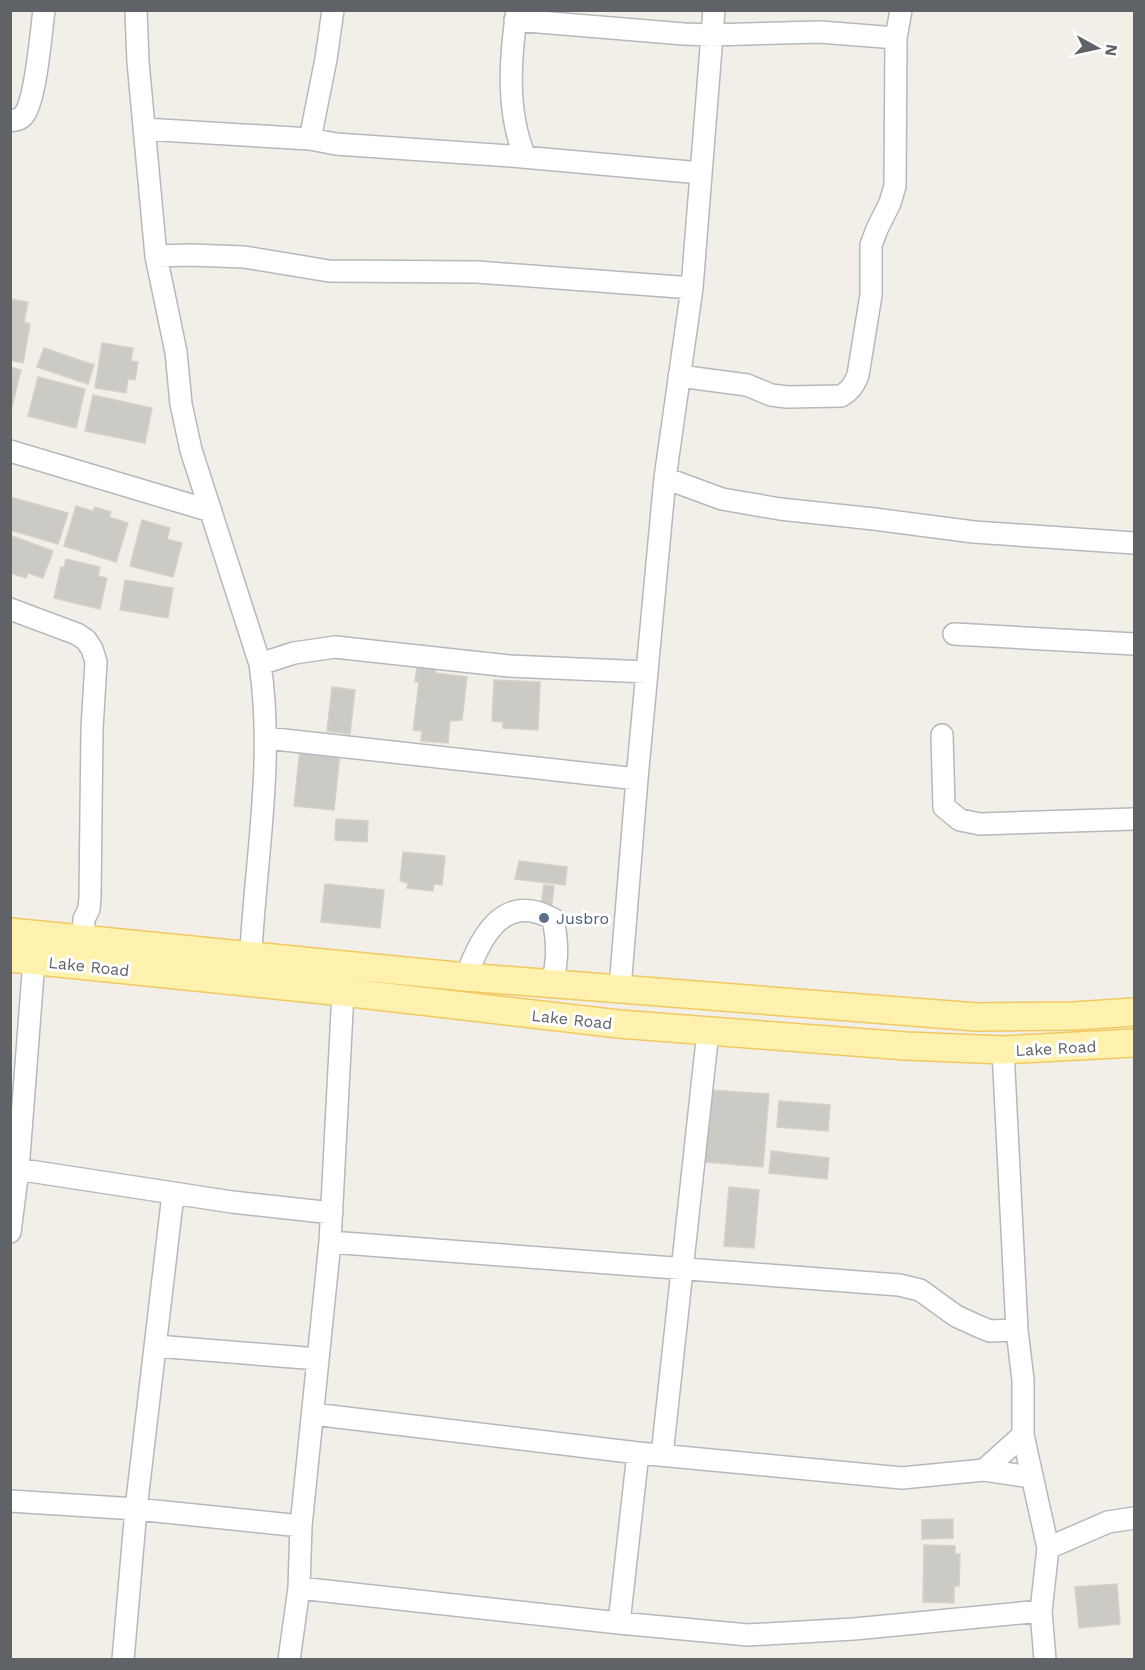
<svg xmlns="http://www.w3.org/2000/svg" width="1145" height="1670" font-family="'Work Sans',sans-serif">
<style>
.building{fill:#cccac5;stroke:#d6d1c6;stroke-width:1.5}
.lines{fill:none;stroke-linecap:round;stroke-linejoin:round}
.minor-casing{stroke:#b5b8bc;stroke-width:24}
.major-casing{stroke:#f2c960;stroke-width:30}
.minor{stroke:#fff;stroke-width:21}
.major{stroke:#fff2af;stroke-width:27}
.service-dot{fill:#5c6f8a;stroke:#fff;stroke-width:2}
.labels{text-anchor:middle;stroke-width:6;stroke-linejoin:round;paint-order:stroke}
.service-label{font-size:16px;fill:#4e5e75;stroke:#fff;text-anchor:start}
.street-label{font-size:16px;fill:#5f6368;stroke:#fff}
</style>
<rect width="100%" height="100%" fill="#f1efe8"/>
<!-- building -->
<path class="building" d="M10 299 28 302 24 322 30 324 23 363 10 360Z
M102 343 133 348 131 361 138 362 135 380 128 379 126 393 95 388Z
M44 348 94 365 88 384 37 367Z
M10 367 21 370 10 415Z
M38 377 85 389 76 428 28 416Z
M93 395 152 408 145 443 85 431Z
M10 497 68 513 58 544 10 530Z
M76 506 93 511 95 507 111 512 109 517 128 523 116 562 64 546Z
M142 520 170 528 167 539 182 543 173 577 130 566Z
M12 536 53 551 43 578 28 573 26 578 10 573 12 566H10V542Z
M66 559 100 567 98 576 107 578 100 609 54 598 61 567 64 568Z
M125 580 173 588 168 618 120 610Z
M417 667 436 669 435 673 467 677 462 720 450 721 448 743 421 741 422 731 413 730 419 682H415Z
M494 680 540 682 538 730 503 728V722L492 721Z
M332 687 355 690 350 734 327 731Z
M300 749 340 753 334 810 294 806Z
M336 819 368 821 367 842 335 840Z
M403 852 445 856 442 885 434 884 433 891 407 888 408 883 400 881Z
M519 861 567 867 565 885 515 879Z
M325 884 384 890 380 928 321 922Z
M544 885 554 886 551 912 540 911Z
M710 1090 769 1094 763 1167 705 1162Z
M779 1101 830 1105 828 1131 777 1127Z
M771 1151 829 1158 827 1179 769 1173Z
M729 1187 759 1190 754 1248 724 1246Z
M953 1519V1538L922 1539V1520Z
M924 1545 955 1546V1554H960L959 1586H954V1603L923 1602Z
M1117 1584 1120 1624 1079 1628 1075 1587Z"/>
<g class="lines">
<defs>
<path id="minor" d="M136 10 138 62 156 256 176 352 181 404 191 450 260 664C275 766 254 867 250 969
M517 10C510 59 506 111 525 157
M515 20 684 34 711 35 820 32 896 38 895 186 890 203 877 229 871 245V295L858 375C854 385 850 391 841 396L787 397 771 395 747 385 679 376
M896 38 901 10
M10 121C15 120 20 120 23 116 36 102 41 32 44 10
M144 129 310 139 336 144 511 156 701 173
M310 139 326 59 333 10
M156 256 191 255 244 257 329 271 477 272 692 288
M10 451 211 511
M665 478 722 499 780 509 874 519 974 532 1134 543
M10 609 77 634 86 640 92 649 96 662 92 729 90 898 89 909 84 919 83 939
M954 634 1134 644
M260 664 294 653 335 647 509 666 647 672
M942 735 944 807 960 820 980 824 1134 819
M266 738 637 779
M466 977C480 938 503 891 553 919 558 944 558 960 552 984
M620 988 637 779 665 478 692 288 714 10
M1003 1050 1017 1330 1023 1380V1435L1048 1548 1041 1611 1045 1660
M10 1168 232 1202 332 1213
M10 1232 18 1170 34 960
M330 1242 899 1285 920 1290 956 1316 980 1327 990 1331 1017 1330
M156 1346 318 1359
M313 1414 638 1453 902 1478 984 1470 1031 1477
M662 1455 708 1031
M984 1470 1023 1435
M10 1501 136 1509 301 1526
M1048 1548 1108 1522 1134 1518
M299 1588 619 1623 748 1635 854 1629 1041 1611
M619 1623 638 1453
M123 1660 136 1509 173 1194
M289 1660 299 1588 301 1526 330 1242 343 992"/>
<path id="major" d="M10 932 466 977 977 1017 1074 1016 1134 1012
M10 958 343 992 619 1024 906 1046 1003 1050 1134 1043"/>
</defs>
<!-- minor casing -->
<use href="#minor" class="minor-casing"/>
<!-- major casing -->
<use href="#major" class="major-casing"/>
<!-- minor -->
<use href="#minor" class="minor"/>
<!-- major -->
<use href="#major" class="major"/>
</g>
<!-- markers -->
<circle class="service-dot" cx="544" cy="918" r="6"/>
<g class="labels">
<!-- service labels -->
<g class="service-label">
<text x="556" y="924">Jusbro</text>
</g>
<!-- street labels -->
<g class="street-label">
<text transform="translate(89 966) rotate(6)" y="6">Lake Road</text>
<text transform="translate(572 1019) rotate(6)" y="6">Lake Road</text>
<text transform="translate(1056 1048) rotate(-3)" y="6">Lake Road</text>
</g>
</g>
<!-- border -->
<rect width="1145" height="1670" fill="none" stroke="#5f6368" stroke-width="24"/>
<!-- north arrow -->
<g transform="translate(1097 48) rotate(98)" stroke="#ffffff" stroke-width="4.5" paint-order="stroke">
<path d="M0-4.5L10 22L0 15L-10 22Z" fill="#5f6368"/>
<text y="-9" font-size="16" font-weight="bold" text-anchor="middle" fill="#5f6368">N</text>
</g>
</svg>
